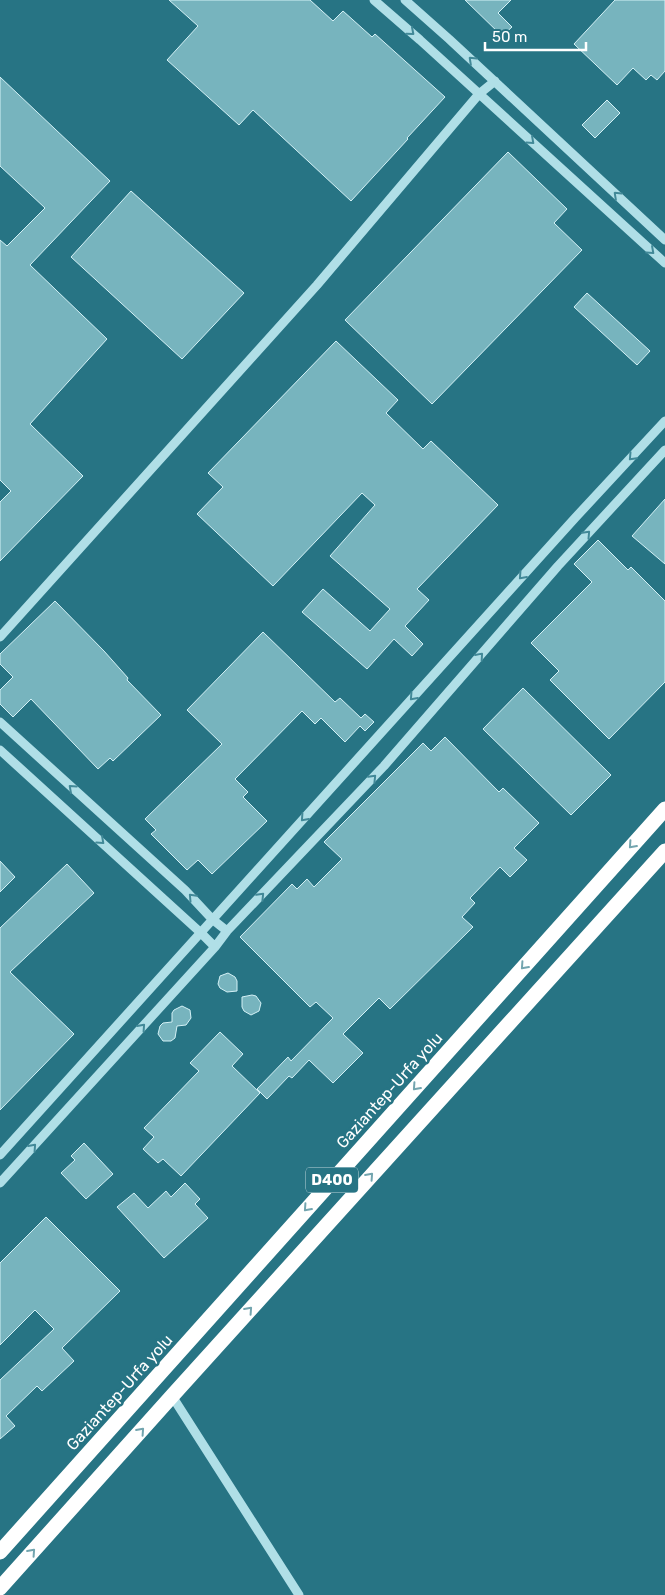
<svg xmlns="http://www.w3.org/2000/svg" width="665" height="1595" font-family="Rubik,sans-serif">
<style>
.building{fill:#77b4be;stroke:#d4f1f6}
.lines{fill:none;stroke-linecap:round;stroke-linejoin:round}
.minor{stroke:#b0dfe7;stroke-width:9}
.highway{stroke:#fff;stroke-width:15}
.oneway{stroke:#428998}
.oneway2{stroke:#73a5af}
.labels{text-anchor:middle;stroke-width:5;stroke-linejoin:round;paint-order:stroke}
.shield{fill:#277484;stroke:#bed5da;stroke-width:1}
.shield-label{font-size:15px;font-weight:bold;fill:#fff}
.street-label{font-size:16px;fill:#fff;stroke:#277484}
</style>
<rect width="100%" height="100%" fill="#277484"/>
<!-- building -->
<path class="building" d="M169 0H310L333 21 343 11 372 37 375 34 445 97 407 138 408 139 351 201 253 110 239 125 167 60 198 26Z
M465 0H511L498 13 512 27 502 36Z
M615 0H665V71L657 80 651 75 646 80 633 68 617 85 574 44Z
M0 77 110 181 30 265 107 339 30 424 83 476 0 561V502L11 491 0 480V240L7 246 45 208 0 166Z
M607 100 620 113 595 138 582 125Z
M508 152 567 209 554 223 582 250 432 404 345 320Z
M131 191 244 293 182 359 71 257Z
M587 293 650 351 637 365 574 307Z
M336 341 398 400 386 413 423 449 431 441 498 505 417 589 429 600 405 626 423 644 412 656 394 639 367 669 302 612 323 589 370 631 390 609 330 556 375 505 362 493 273 586 197 514 223 487 208 473Z
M665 499V564L632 536Z
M598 540 628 570 631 567 665 601V682L609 739 550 680 559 671 531 643 592 582 574 564Z
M55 601 104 651 128 678 127 680 161 715 113 761 110 758 98 769 31 699 13 717 0 704V690L13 677 0 664V654Z
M263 632 335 702 340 698 361 718 365 714 374 722 365 731 360 726 345 742 321 718 315 724 302 711 235 779 248 792 243 797 267 821 212 874 198 860 187 870 151 834 156 830 145 819 222 744 187 710Z
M523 688 611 775 571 815 483 729Z
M445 737 499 792 503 788 539 823 514 848 527 860 510 877 500 867 470 898 475 903 462 917 473 927 390 1009 379 998 343 1034 363 1053 333 1083 309 1060 292 1078 289 1076 267 1099 257 1089 288 1057 291 1061 333 1018 316 1002 310 1007 240 937 292 884 297 889 307 879 314 887 342 859 324 842 423 743 431 751Z
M0 861 15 877 0 892Z
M67 864 94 893 10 972 74 1034 0 1110V928Z
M228 973 235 977 237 981V991L227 992 220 988 218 984 220 976Z
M252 995 256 996 261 1003 259 1011 251 1015 244 1011 242 1007V997Z
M182 1006 190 1010 191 1018 186 1025 177 1026 175 1038 171 1041H163L158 1034 160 1026 163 1023 172 1022V1013L174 1010Z
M220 1032 243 1054 232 1066 260 1093 181 1176 163 1159 158 1163 143 1149 154 1137 144 1128 199 1071 190 1063Z
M84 1143 113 1174 86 1199 61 1173 75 1160 71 1156Z
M185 1183 200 1199 195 1204 208 1218 164 1258 117 1207 134 1193 148 1208 166 1191 171 1197Z
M46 1217 120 1291 62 1348 74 1361 42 1391 37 1386 6 1416 15 1426 0 1439V1380L54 1329 35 1310 0 1345V1263Z"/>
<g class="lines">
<!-- minor -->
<path class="minor" d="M374 0 420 40 665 263
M405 0 449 39 665 240
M0 637 317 285 479 94 495 81
M0 722 185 890 212 919 227 931
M0 750 201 933 215 947
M0 1155 575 518 665 421
M0 1183 215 947 227 931 384 766 558 566 665 450
M172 1396 299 1595"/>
<!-- highway -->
<path class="highway" d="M0 1552 665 809
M0 1588 172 1396 665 851"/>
</g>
<!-- one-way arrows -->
<defs><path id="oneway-chevron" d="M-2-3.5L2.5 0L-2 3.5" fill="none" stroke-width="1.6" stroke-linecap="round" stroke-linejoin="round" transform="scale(1.25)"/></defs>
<g class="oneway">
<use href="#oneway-chevron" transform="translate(411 32) rotate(41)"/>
<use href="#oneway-chevron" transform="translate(472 60) rotate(-137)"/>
<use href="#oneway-chevron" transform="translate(531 141) rotate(42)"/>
<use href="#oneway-chevron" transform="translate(617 195) rotate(-137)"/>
<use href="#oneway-chevron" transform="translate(651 251) rotate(42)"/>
<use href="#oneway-chevron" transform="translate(632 457) rotate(133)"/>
<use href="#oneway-chevron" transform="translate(587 534) rotate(-47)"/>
<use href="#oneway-chevron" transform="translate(522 576) rotate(132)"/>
<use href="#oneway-chevron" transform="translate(480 656) rotate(-49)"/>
<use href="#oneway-chevron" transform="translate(413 697) rotate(132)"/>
<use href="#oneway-chevron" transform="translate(373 778) rotate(-46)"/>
<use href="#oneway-chevron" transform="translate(72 788) rotate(-138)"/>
<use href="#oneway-chevron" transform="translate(304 818) rotate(132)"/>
<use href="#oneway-chevron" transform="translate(101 841) rotate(42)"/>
<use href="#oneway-chevron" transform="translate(261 896) rotate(-46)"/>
<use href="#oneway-chevron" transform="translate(192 897) rotate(-133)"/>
<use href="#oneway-chevron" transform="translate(142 1027) rotate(-48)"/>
<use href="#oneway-chevron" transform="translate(33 1147) rotate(-48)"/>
</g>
<g class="oneway2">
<use href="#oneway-chevron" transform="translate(632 845) rotate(132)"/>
<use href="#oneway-chevron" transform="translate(524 966) rotate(132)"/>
<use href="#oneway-chevron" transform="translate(416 1087) rotate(132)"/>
<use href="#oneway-chevron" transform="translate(370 1176) rotate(-48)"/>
<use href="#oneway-chevron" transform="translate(307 1208) rotate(132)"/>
<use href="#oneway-chevron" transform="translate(249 1310) rotate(-48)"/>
<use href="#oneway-chevron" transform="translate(141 1431) rotate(-48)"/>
<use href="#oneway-chevron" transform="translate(32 1552) rotate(-48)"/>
</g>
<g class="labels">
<!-- shield labels -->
<rect class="shield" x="306" y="1167.5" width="52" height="25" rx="4"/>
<g class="shield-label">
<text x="332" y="1185">D400</text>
</g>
<!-- street labels -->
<g class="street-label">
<text transform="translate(389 1090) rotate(-48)" y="6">Gaziantep-Urfa yolu</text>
<text transform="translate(119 1392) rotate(-48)" y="6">Gaziantep-Urfa yolu</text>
</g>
</g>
<!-- scale -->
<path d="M485 42v8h101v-8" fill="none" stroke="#ffffff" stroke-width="2.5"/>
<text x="492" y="42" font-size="15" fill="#ffffff" stroke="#277484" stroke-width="4" paint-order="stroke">50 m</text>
</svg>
